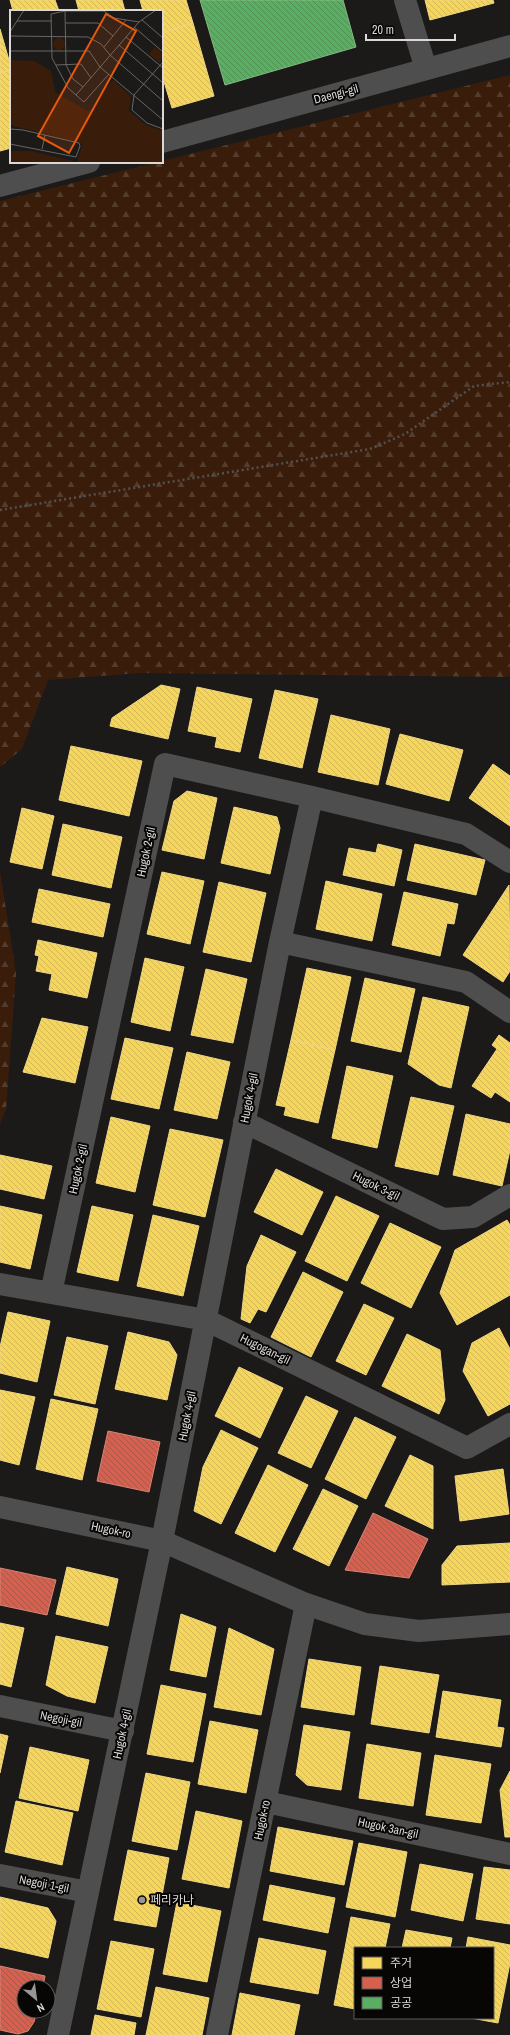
<svg xmlns="http://www.w3.org/2000/svg" width="510" height="2035" font-family="'Archivo Narrow','Noto Sans KR',sans-serif">
<style>
.forest{fill:url(#forest-firs)}
.homes{fill:url(#homes-back-hatch);stroke:#eed681}
.shops{fill:url(#shops-back-hatch);stroke:#d88476}
.public{fill:url(#public-back-hatch);stroke:#81bb84}
.lines{fill:none;stroke-linecap:round;stroke-linejoin:round}
.path{stroke:#535151;stroke-width:2.5;stroke-dasharray:2 3;stroke-linecap:butt}
.minor{stroke:#4f4e4e;stroke-width:22}
.tertiary{stroke:#4f4e4e;stroke-width:22}
.poi-dot{fill:#989694;stroke:#070605;stroke-width:1.5}
.labels{text-anchor:middle;stroke-width:4;stroke-linejoin:round;paint-order:stroke}
.street-label{font-size:12px;fill:#dbd8d7;stroke:#070605}
.poi-label{font-size:12px;fill:#dbd8d7;stroke:#070605;text-anchor:start}
.inset-road{fill:none;stroke:#686665;stroke-width:1}
.view{fill:#e8590c;fill-opacity:0.15;stroke:#e8590c;stroke-width:2}
.inset-edge{fill:none;stroke:#dbd8d7;stroke-width:2}
</style>
<defs>
<pattern id="forest-firs" width="22" height="20" patternUnits="userSpaceOnUse"><rect width="22" height="20" fill="#391d0a"/><path d="M5 1l3.5 6h-7zM16 11l3.5 6h-7z" fill="#553d2d"/></pattern>
<pattern id="homes-back-hatch" width="6" height="6" patternUnits="userSpaceOnUse"><rect width="6" height="6" fill="#f6d55c"/><path d="M-1 5l2 2M0 0l6 6M5-1l2 2" fill="none" stroke="#d2b756"/></pattern>
<pattern id="shops-back-hatch" width="6" height="6" patternUnits="userSpaceOnUse"><rect width="6" height="6" fill="#d6604d"/><path d="M-1 5l2 2M0 0l6 6M5-1l2 2" fill="none" stroke="#aa5749"/></pattern>
<pattern id="public-back-hatch" width="6" height="6" patternUnits="userSpaceOnUse"><rect width="6" height="6" fill="#5aae61"/><path d="M-1 5l2 2M0 0l6 6M5-1l2 2" fill="none" stroke="#538d57"/></pattern>
</defs>
<rect width="100%" height="100%" fill="#1c1a19"/>
<!-- forest -->
<path class="forest" d="M510 75V677L140 673 48 680 22 749 0 767V201Z
M0 872 16 973 6 1109 0 1124Z"/>
<!-- homes -->
<path class="homes" d="M10 0H55L59 11H13Z
M76 0H122L125 11H79Z
M140 0H186L193 23 162 33V11H143Z
M425 0H493L494 3 430 20Z
M193 23 214 96 172 108 162 75V33Z
M0 29 11 67V70L0 73Z
M11 70V148L0 151V73Z
M161 685 180 689 168 739 110 726 112 718Z
M197 687 252 699 240 752 215 747 217 737 188 731Z
M275 690 318 699 302 768 259 758Z
M331 715 390 729 378 785 318 772Z
M400 734 463 750 449 801 386 784Z
M71 746 142 761 129 816 59 800Z
M493 764 510 776V826L469 798Z
M187 791 217 798 204 859 162 850 174 801Z
M234 807 277 817 280 828 270 874 221 863Z
M22 808 54 816 42 869 10 862Z
M63 824 122 837 111 888 52 875Z
M378 844 402 850 394 886 343 875 349 848 376 853Z
M415 844 485 860 476 895 407 880Z
M162 872 204 881 190 944 147 934Z
M326 881 382 894 372 941 316 929Z
M219 882 266 893 251 962 203 952Z
M509 885 510 971 503 982 463 955Z
M39 889 110 904 103 937 32 922Z
M404 892 458 904 454 924 447 923 440 956 392 945Z
M38 940 97 953 87 998 49 990 52 974 36 971 39 956 35 955Z
M145 958 184 967 170 1031 131 1022Z
M307 968 351 977 335 1050 291 1040Z
M206 969 247 979 233 1043 191 1035Z
M365 978 415 989 401 1052 351 1041Z
M423 997 469 1007 451 1088 439 1085 408 1064Z
M42 1018 88 1027 75 1083 23 1072Z
M499 1035 510 1043V1102L495 1092 491 1098 472 1086 497 1049 492 1045Z
M125 1038 173 1048 159 1109 111 1099Z
M291 1040 335 1050 318 1123 284 1115 286 1107 276 1105Z
M187 1052 230 1062 217 1119 174 1110Z
M347 1066 393 1076 377 1148 332 1138Z
M411 1097 454 1106 438 1175 395 1166Z
M466 1114 510 1124V1150L502 1186 453 1175Z
M111 1117 150 1126 135 1192 96 1183Z
M170 1129 223 1140 205 1217 153 1205Z
M0 1155 52 1166 44 1199 0 1189Z
M276 1169 323 1192 302 1235 254 1212Z
M336 1196 379 1216 347 1281 305 1261Z
M0 1206 42 1215 30 1269 0 1262Z
M92 1206 133 1215 118 1281 77 1272Z
M153 1215 199 1226 183 1296 137 1286Z
M507 1220 510 1225V1295L457 1325 440 1293 455 1250Z
M390 1223 441 1247 411 1308 361 1283Z
M261 1235 296 1252 266 1312 258 1309 250 1323 241 1319 247 1266Z
M303 1272 343 1292 311 1357 271 1337Z
M364 1304 394 1318 366 1375 336 1361Z
M8 1312 50 1321 37 1382 0 1373V1347Z
M499 1328 510 1349V1404L488 1416 463 1371 472 1343Z
M128 1332 169 1342 177 1355 167 1400 115 1389Z
M407 1334 440 1350 445 1400 439 1414 382 1386Z
M67 1337 108 1346 95 1404 54 1395Z
M239 1367 283 1388 260 1438 215 1416Z
M0 1390 35 1397 19 1465 0 1460Z
M306 1396 338 1411 311 1468 278 1453Z
M51 1399 98 1409 82 1480 36 1469Z
M355 1417 396 1437 366 1499 325 1479Z
M221 1430 258 1448 221 1524 194 1511 203 1467Z
M410 1455 433 1466V1529L385 1506Z
M268 1465 308 1485 275 1552 235 1533Z
M503 1469 509 1514 460 1521 455 1476Z
M323 1489 358 1506 329 1566 293 1549Z
M510 1543V1582L442 1585V1565L457 1546Z
M67 1567 118 1579 108 1626 56 1614Z
M181 1614 216 1627 206 1677 170 1670Z
M0 1623 24 1628 11 1687 0 1684Z
M229 1628 274 1649 261 1715 214 1707Z
M56 1636 108 1647 95 1703 67 1696 46 1685Z
M309 1659 361 1667 354 1715 301 1707Z
M380 1666 439 1675 429 1733 371 1724Z
M161 1685 206 1694 193 1762 147 1754Z
M443 1691 501 1700 497 1727 504 1728 501 1747 436 1737Z
M210 1721 258 1730 246 1793 198 1784Z
M304 1725 350 1732 341 1790 307 1785 296 1775Z
M0 1734 8 1736 0 1773Z
M367 1744 421 1753 413 1806 359 1798Z
M30 1747 89 1760 78 1811 19 1798Z
M435 1755 491 1764 481 1823 426 1815Z
M510 1771V1837H505L500 1790Z
M146 1773 190 1782 177 1850 132 1841Z
M16 1801 73 1813 62 1865 5 1852Z
M196 1811 242 1821 229 1888 182 1879Z
M278 1827 353 1841 344 1885 270 1871Z
M359 1843 407 1852 395 1917 346 1907Z
M128 1850 169 1858 156 1927 114 1920Z
M420 1864 473 1874 463 1921 411 1910Z
M484 1867 510 1870V1924L476 1919Z
M270 1885 335 1898 328 1933 263 1920Z
M0 1897 48 1908 56 1921 48 1958 0 1947Z
M177 1902 221 1911 207 1982 163 1974Z
M351 1917 390 1924 385 1948H355V2009L334 2005Z
M406 1930 452 1938 450 1948H402Z
M468 1937 510 1945V1963L498 2023 471 2018H493V1948H466Z
M259 1938 326 1951 318 1994 250 1982Z
M111 1941 154 1949 141 2017 97 2009Z
M156 1987 209 1998 202 2035H146Z
M240 1993 300 2005 294 2035H232Z
M95 2015 136 2023 134 2035H91Z"/>
<!-- shops -->
<path class="shops" d="M108 1431 160 1442 149 1492 97 1481Z
M373 1513 428 1539 409 1578 345 1570Z
M0 1568 56 1580 47 1615 0 1605Z
M0 1966 45 1976 43 1987H24V2011H37L34 2022 28 2031 18 2034 0 2030Z"/>
<!-- public -->
<path class="public" d="M200 0H343L356 47 225 85Z"/>
<g class="lines">
<!-- path -->
<path class="path" d="M0 510 370 449 405 434 474 386 510 382"/>
<!-- minor -->
<path class="minor" d="M405 0 426 69
M162 142 510 46
M0 186 89 162
M280 942 466 982 510 1012
M244 1122 443 1219 473 1217 510 1195
M0 1284 206 1320 467 1448 510 1424
M51 1293 165 764 312 797 466 834 510 862
M0 1706 123 1731
M266 1802 510 1854
M0 1875 88 1892
M58 2035 162 1541 280 942 312 797
M217 2035 306 1604"/>
<!-- tertiary -->
<path class="tertiary" d="M0 1507 162 1541 306 1604 365 1624 419 1631 510 1624"/>
</g>
<!-- markers -->
<circle class="poi-dot" cx="142" cy="1900" r="4"/>
<g class="labels">
<!-- street labels -->
<g class="street-label">
<text transform="translate(336 94) rotate(-15)" y="4">Daengi-gil</text>
<text transform="translate(146 852) rotate(-78)" y="4">Hugok 2-gil</text>
<text transform="translate(249 1098) rotate(-79)" y="4">Hugok 4-gil</text>
<text transform="translate(78 1169) rotate(-78)" y="4">Hugok 2-gil</text>
<text transform="translate(376 1186) rotate(26)" y="4">Hugok 3-gil</text>
<text transform="translate(265 1349) rotate(26)" y="4">Hugogan-gil</text>
<text transform="translate(187 1416) rotate(-79)" y="4">Hugok 4-gil</text>
<text transform="translate(111 1530) rotate(12)" y="4">Hugok-ro</text>
<text transform="translate(61 1719) rotate(11)" y="4">Negoji-gil</text>
<text transform="translate(122 1734) rotate(-78)" y="4">Hugok 4-gil</text>
<text transform="translate(262 1820) rotate(-78)" y="4">Hugok-ro</text>
<text transform="translate(388 1828) rotate(12)" y="4">Hugok 3an-gil</text>
<text transform="translate(44 1884) rotate(11)" y="4">Negoji 1-gil</text>
</g>
<!-- poi labels -->
<g class="poi-label">
<text x="150" y="1904">페리카나</text>
</g>
</g>
<!-- overview -->
<g transform="translate(10 10)">
<rect width="153" height="153" fill="#1c1a19"/>
<path d="M0 50 24 51 31 55 41 61 45 82 78 101 86 97 90 84 103 70 121 86 119 101 136 115 153 121V152L0 153V141H21L67 152 72 136 71 133 0 115Z" fill="#391d0a"/>
<path d="M43 34a6 6 0 1 1 12 0a6 6 0 1 1-12 0ZM145 37 153 44 150 53 139 44ZM124 129 125 140 107 141V130Z" fill="#391d0a"/>
<path class="inset-road" d="M55 1 56 55 63 69 73 77M132 10 153 28M7 11H42M56 13H88L103 26M124 17 153 42M0 22 14 0M0 26 78 27 91 34 100 45 153 91M116 27 153 58M109 35 153 73M94 37 116 10M0 41H79L90 57 153 110M153 52 124 85 122 100 137 113 153 119M46 55 71 54 81 68M99 64 74 92 58 78 42 48 41 4 55 1H94L104 8 129 12M66 85 129 12 146 0M0 119 13 120 69 133 70 136 66 147 0 134M32 139 35 125"/>
<path class="view" d="M96 4 126 21 59 143 28 126Z"/>
<rect width="153" height="153" class="inset-edge"/>
</g>
<!-- legend -->
<rect x="354" y="1947" width="140" height="72" fill="#070605" stroke="#5c5a59"/>
<rect x="362" y="1957" width="20" height="12" fill="#f6d55c" stroke="#5c5a59"/>
<text x="390" y="1967" font-size="12" fill="#dbd8d7">주거</text>
<rect x="362" y="1977" width="20" height="12" fill="#d6604d" stroke="#5c5a59"/>
<text x="390" y="1987" font-size="12" fill="#dbd8d7">상업</text>
<rect x="362" y="1997" width="20" height="12" fill="#5aae61" stroke="#5c5a59"/>
<text x="390" y="2007" font-size="12" fill="#dbd8d7">공공</text>
<!-- north arrow -->
<g transform="translate(36 1999) rotate(151)"><circle r="19" fill="#070605" stroke="#5c5a59"/>
<path d="M0-3L7 15L0 10L-7 15Z" fill="#989694"/>
<text y="-6" font-size="11" font-weight="bold" text-anchor="middle" fill="#dbd8d7">N</text>
</g>
<!-- scale -->
<path d="M366 34v6h89v-6" fill="none" stroke="#dbd8d7" stroke-width="2"/>
<text x="372" y="34" font-size="12" fill="#dbd8d7" stroke="#070605" stroke-width="3" paint-order="stroke">20 m</text>
</svg>
